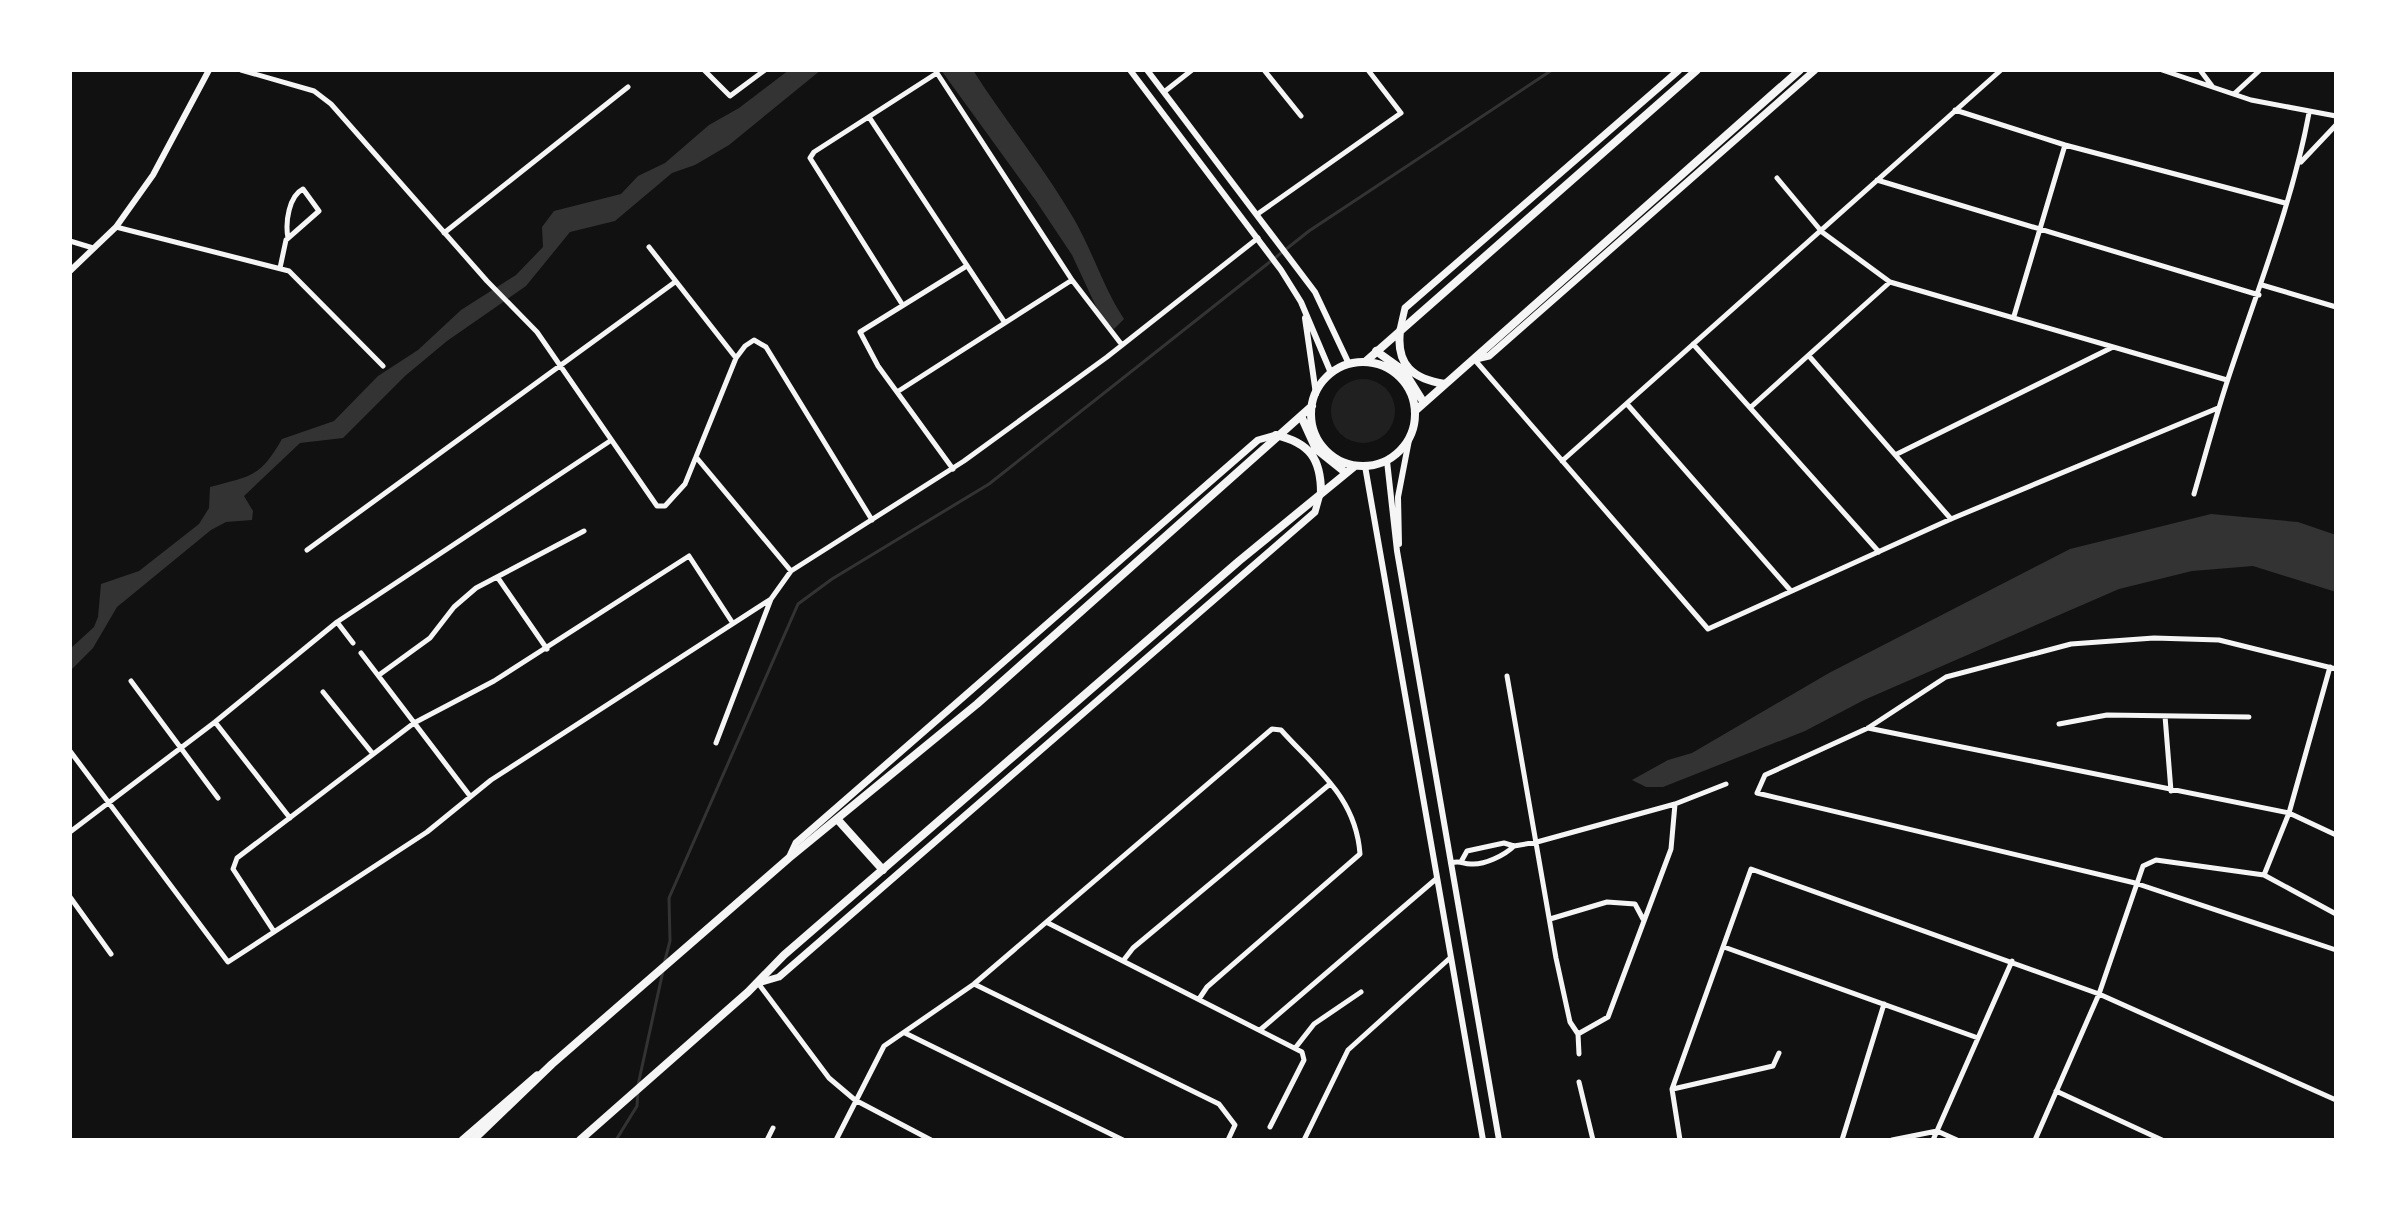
<svg xmlns="http://www.w3.org/2000/svg" width="2406" height="1210" font-family="'Space Grotesk',sans-serif">
<style>
.green{fill:#202020}
.water{fill:#333}
.lines{fill:none;stroke-linecap:round;stroke-linejoin:round}
.stream{stroke:#333;stroke-width:3}
.minor{stroke:#f5f5f5;stroke-width:5}
.tertiary{stroke:#f5f5f5;stroke-width:6}
.primary{stroke:#f5f5f5;stroke-width:7}
.trunk{stroke:#f5f5f5;stroke-width:8}
</style>
<rect width="100%" height="100%" fill="#111"/>
<!-- green -->
<path class="green" d="M1331 411a32 32 0 1 1 64 0a32 32 0 1 1-64 0Z"/>
<!-- water -->
<path class="water" d="M789 70H821L729 145 695 165 672 173 615 221 570 232 526 286 447 341 405 376 343 438 300 443 244 496 253 511 252 520 226 522 211 530 117 607 93 648 70 671V649L94 627 98 617 101 584 139 571 199 524 209 508 210 487C250 476 260 478 282 439L334 421 378 376 418 350 461 310 516 275 543 247 542 227 554 211 621 194 638 176 665 163 709 125 739 108Z
M941 70H973C1005 121 1044 167 1074 219 1093 252 1103 287 1124 319L1114 329 1100 315 1072 255 1036 201Z
M2211 514 2298 522 2336 535V592L2253 566 2192 571 2119 589 1864 700 1805 731 1663 787H1646L1632 780 1668 760 1692 753 1829 673 2070 549Z"/>
<g class="lines">
<!-- stream -->
<path class="stream" d="M664 964 670 941 669 898 798 604 832 579 989 484 1309 231 1552 70
M638 1085 663 971
M616 1140 637 1106 638 1092"/>
<!-- minor -->
<path class="minor" d="M241 70 314 91 331 104 487 281 537 332 657 506H665L685 484 736 358 745 346 754 340 766 347 872 520
M704 70 730 96 765 70
M1264 70 1301 116
M2162 70 2251 100 2336 116
M2200 70 2212 86
M1164 92 1192 70
M2234 94 2260 70
M1955 110 2065 145 2285 203
M869 117 1005 323
M2301 162 2336 125
M1777 178 1822 232 1890 282 2227 380
M1877 180 2259 295
M1259 213 1401 113 1368 70
M116 227 289 271 383 366
M444 233 628 87
M70 241 93 248
M649 247 736 358
M280 268 286 240 319 211 303 189C289 196 285 222 288 238
M2262 285 2336 307
M902 304 810 158 814 152 937 73 1072 280 1122 345
M2014 316 2065 145
M1693 344 1879 552
M1809 356 1951 519
M1474 359 1708 629 1951 519 2218 408
M897 392 1072 280
M1627 404 1791 591
M1751 407 1890 282
M1895 455 2113 347
M696 457 791 571
M1562 461 2001 70
M953 469 878 366 860 332 965 267
M2194 494C2205 456 2215 419 2227 382 2256 293 2292 205 2309 113
M307 550 675 282
M498 578 547 649
M337 622 353 643
M361 653 470 796
M2336 669 2219 640 2154 638 2071 644 1946 677 1868 728 1765 775 1757 793 2135 883 2336 950
M379 675 430 638 454 607 476 588 584 531
M1507 676 1556 958 1570 1022 1578 1034
M131 681 218 798
M323 692 373 754
M2165 716 2171 791
M215 722 290 818
M2059 724 2107 715 2249 717
M1868 728 2289 813 2336 835
M716 743 771 599 791 571 964 461 1107 357 1258 238
M70 751 228 962 427 832 491 780 771 599
M70 832 215 722 337 622 610 441
M1462 860 1467 851 1504 843 1514 846 1537 842 1675 804 1726 784
M1451 863C1461 860 1462 864 1471 864 1485 865 1505 855 1514 846
M2264 875 2289 813 2330 667
M70 897 111 954
M1550 919 1607 902 1635 904 1643 919
M1048 923 1302 1052 1304 1060 1270 1127
M273 930 233 869 237 858 414 723 494 681 689 556 732 622
M1724 947 1978 1038
M1123 961 1133 948 1330 784
M758 983 829 1078 855 1100 931 1140
M974 984 1219 1104 1235 1125 1228 1140
M1260 1030 1436 879
M905 1033 1123 1140
M1296 1047 1314 1024 1361 992
M1579 1054 1578 1034 1608 1017 1671 849 1675 804
M1579 1082 1593 1140
M1673 1089 1773 1066 1779 1053
M2056 1091 2162 1140
M767 1140 773 1128
M836 1140 884 1046 974 984 1272 729 1281 730C1317 770 1356 797 1360 854L1207 987 1199 999
M1304 1140 1348 1050 1450 958
M1680 1140 1672 1089 1751 869 2099 994 2336 1100
M1842 1140 1884 1004
M1892 1140 1937 1131 1957 1140
M1933 1140 2012 961
M2035 1140 2099 994 2143 866 2156 860 2264 875 2336 914"/>
<!-- tertiary -->
<path class="tertiary" d="M1130 70 1281 270 1301 302 1331 373
M1147 70 1315 292 1349 364
M70 271 116 227 153 175 209 70
M1305 318 1316 394
M1387 461 1397 551 1499 1140
M1365 466 1483 1140
M1399 544 1398 497 1409 440"/>
<!-- primary -->
<path class="primary" d="M1400 330 1405 308 1679 70
M1476 359 1489 356 1815 70
M790 856 796 843 1258 440 1276 435
M758 983 779 977 1315 512 1320 494
M462 1140 537 1075"/>
<!-- trunk -->
<path class="trunk" d="M1400 331C1396 365 1413 379 1445 384
M1376 351 1404 371 1424 403
M1365 362 1697 70
M1311 414a52 52 0 1 1 104 0a52 52 0 1 1-104 0Z
M1415 411 1800 70
M1301 416 1316 449 1346 473
M1276 435C1310 443 1321 459 1321 493
M838 820 883 870
M473 1140 552 1064 789 858 977 704 1312 406
M580 1140 748 992 784 955 1239 561 1355 466"/>
</g>
<!-- border -->
<rect width="2406" height="1210" fill="none" stroke="#ffffff" stroke-width="144"/>
</svg>
